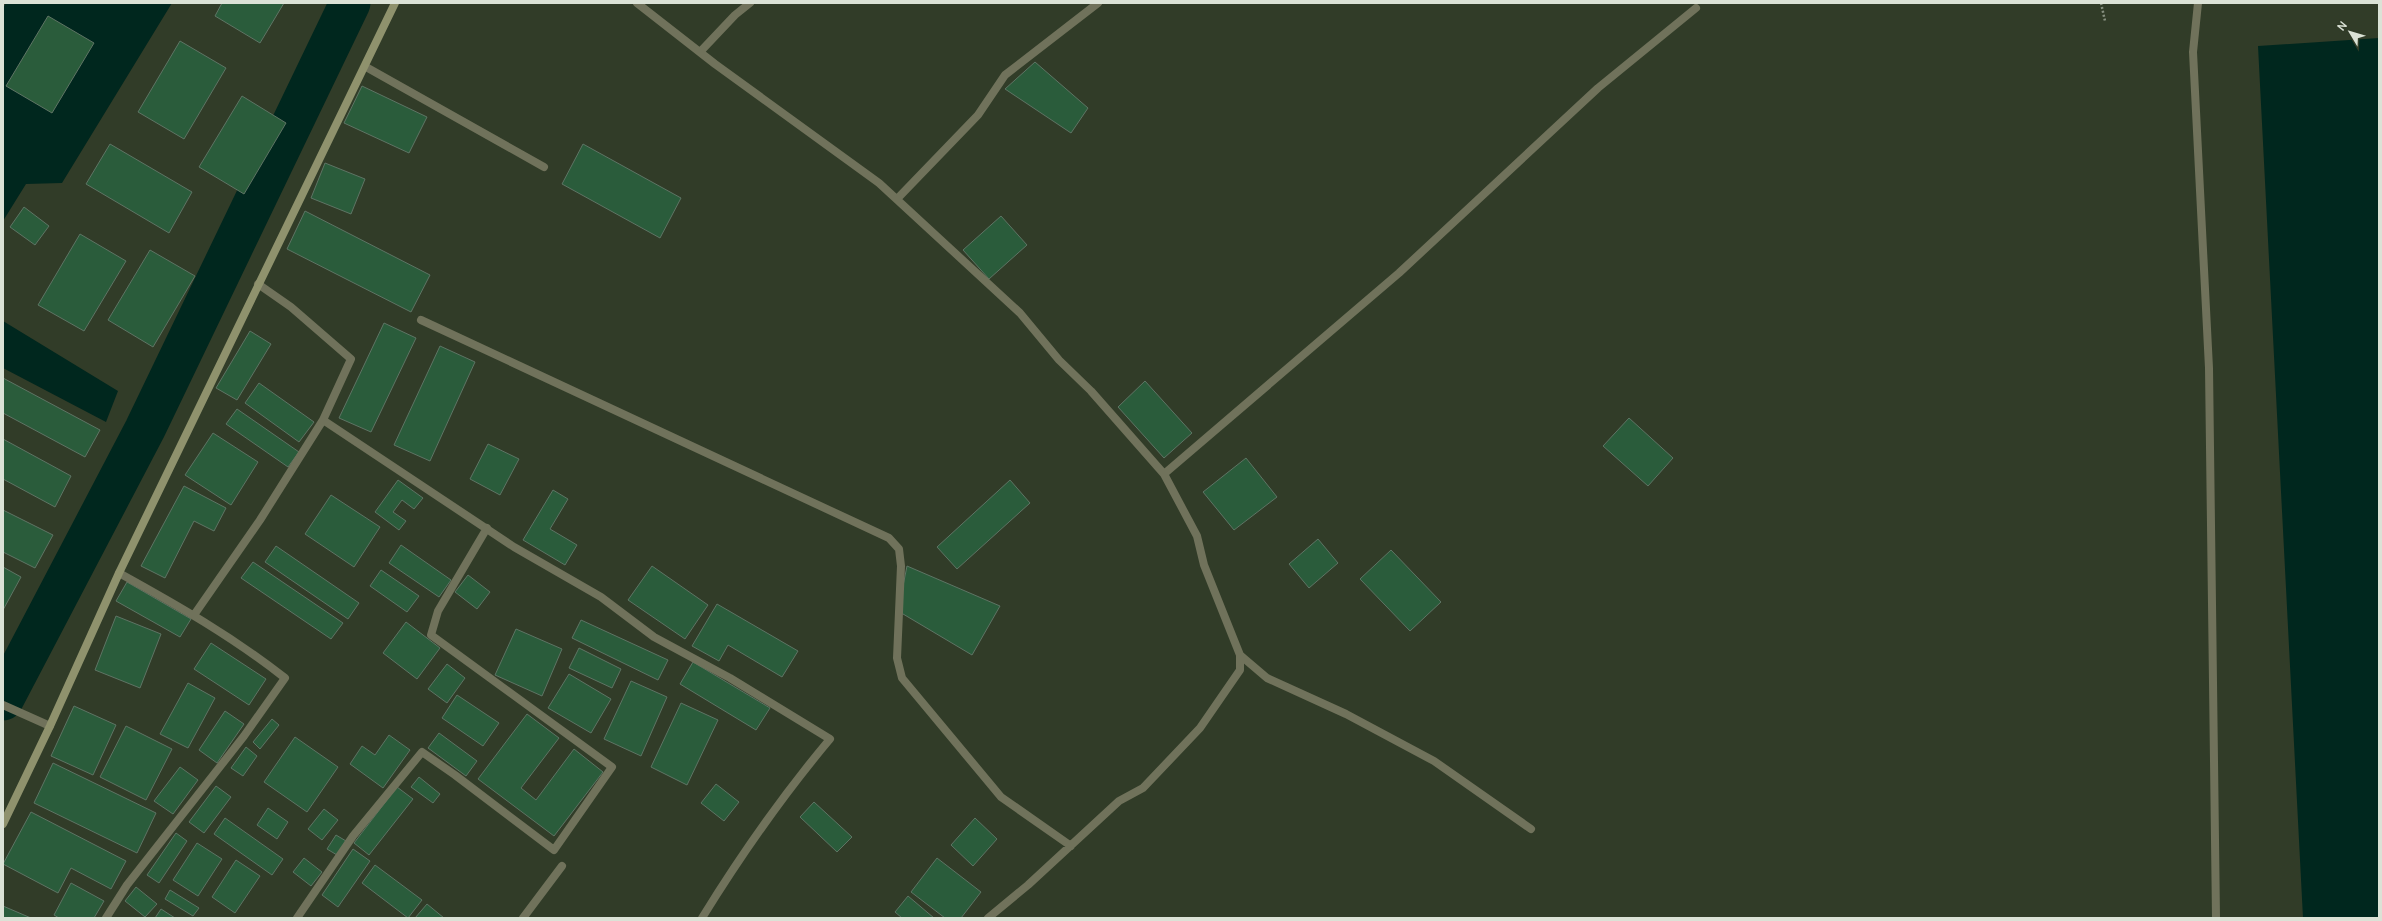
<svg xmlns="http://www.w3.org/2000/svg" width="2382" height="921" font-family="Manrope,sans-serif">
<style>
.water{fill:#00271e}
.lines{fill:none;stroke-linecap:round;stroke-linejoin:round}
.canal{stroke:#00271e;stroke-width:41}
.building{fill:#2a5c3b;stroke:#5e7464}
.path{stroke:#868f7f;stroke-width:2.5;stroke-dasharray:2 2;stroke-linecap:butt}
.lane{stroke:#70725b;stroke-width:8}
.street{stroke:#70725b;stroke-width:8}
.secondary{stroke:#8f926d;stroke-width:8}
</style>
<rect width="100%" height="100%" fill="#313c28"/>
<!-- water -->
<path class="water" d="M6 3H172L62 183 26 184 3 221V8Z
M2379 38V918H2303L2258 46Z
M3 321 118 391 106 422 3 368Z"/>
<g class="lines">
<!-- canal -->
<path class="canal" d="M3 700 145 429 350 3"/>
</g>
<!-- building -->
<path class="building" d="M222 3H284L260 43 215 16Z
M48 16 94 43 52 113 6 86Z
M180 41 226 68 184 139 138 112Z
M1035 62 1088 108 1071 133 1005 89Z
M362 86 427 117 409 153 344 123Z
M242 96 286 123 244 194 199 167Z
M110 144 192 192 169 233 86 184Z
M583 144 681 198 660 238 562 184Z
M325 163 365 179 351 214 311 198Z
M24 207 49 226 35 245 10 227Z
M305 211 430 275 411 312 287 249Z
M1001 216 1027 245 989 279 963 250Z
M80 234 126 261 84 331 38 305Z
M150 250 195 276 153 347 108 320Z
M384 323 416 338 371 432 339 418Z
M250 331 271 344 237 400 216 388Z
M440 346 475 362 430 461 394 445Z
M3 378 100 430 85 457 3 413Z
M1145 381 1192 433 1164 458 1118 407Z
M259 383 314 422 299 442 245 403Z
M237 409 299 452 288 467 226 424Z
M1629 418 1673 458 1648 486 1603 446Z
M213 433 258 462 231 505 185 475Z
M3 439 71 476 55 507 3 479Z
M488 444 519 459 500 495 470 479Z
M1246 458 1277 497 1234 530 1203 492Z
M398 480 423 498 414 509 402 500 393 512 406 521 399 530 375 512Z
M1010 480 1030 503 957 569 937 547Z
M184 486 226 508 214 531 194 521 165 578 141 566Z
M553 490 568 499 550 529 577 545 565 565 523 540Z
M331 495 380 527 354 567 305 534Z
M3 510 53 535 35 568 3 552Z
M1318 539 1338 563 1309 588 1289 564Z
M401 545 451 580 439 597 389 563Z
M276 546 359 603 348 619 265 562Z
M1391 550 1441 602 1410 631 1360 579Z
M253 562 343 623 331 639 241 578Z
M652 566 708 605 685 639 628 600Z
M907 566 1000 606 972 655 898 611Z
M3 567 21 577 3 610Z
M381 570 419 596 407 612 370 586Z
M468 575 490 592 477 609 455 592Z
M127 582 191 619 180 637 116 601Z
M717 604 798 651 782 677 728 645 719 661 692 646Z
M116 616 161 634 140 688 95 670Z
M581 620 668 660 658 680 572 638Z
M406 622 440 648 417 679 383 653Z
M516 629 562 649 542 696 495 675Z
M211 643 266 679 249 705 194 669Z
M579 648 621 669 612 688 569 668Z
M693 662 770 708 756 730 680 684Z
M447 664 465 678 447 703 428 689Z
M569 674 611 699 591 733 548 708Z
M631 681 667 697 641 756 604 739Z
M188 683 215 698 188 748 160 734Z
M457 695 499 723 483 746 442 718Z
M681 703 718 720 687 785 651 767Z
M74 706 116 725 93 775 51 756Z
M225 711 244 724 217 763 199 750Z
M527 714 559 738 521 788 536 800 574 749 603 772 554 836 478 779Z
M272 719 279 725 260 749 253 742Z
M126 726 172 749 146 800 100 777Z
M439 733 477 761 466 776 428 748Z
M389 735 410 750 383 788 350 764 362 746 375 755Z
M295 737 338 767 307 812 264 782Z
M246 747 257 756 243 776 231 768Z
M53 763 156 813 137 853 34 803Z
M180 767 198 780 173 814 154 801Z
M419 777 440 794 433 803 411 787Z
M716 784 739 802 724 821 701 803Z
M216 786 231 797 204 833 189 822Z
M397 787 413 799 369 855 354 843Z
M814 802 852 837 837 852 800 817Z
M268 808 288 822 277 839 257 825Z
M324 809 338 820 322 840 308 829Z
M31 812 126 861 111 889 71 868 58 893 3 864Z
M225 818 283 859 272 875 214 834Z
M975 818 997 839 973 866 951 845Z
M176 833 187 841 159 883 147 875Z
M336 835 346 841 337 855 327 849Z
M197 843 222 859 198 896 173 880Z
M353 849 370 861 338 907 322 895Z
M304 858 322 872 311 886 293 872Z
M937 858 981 892 961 918H945L911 892Z
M236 860 260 876 235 913 212 897Z
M375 865 422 900 408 918 362 883Z
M71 883 104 901 94 918H59L54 915Z
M136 887 157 904 145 917 125 901Z
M170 890 199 908 193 916 165 899Z
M908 896 934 918H902L895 912Z
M427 904 444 918H415Z
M3 906 31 918H3Z
M161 909 175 918H155Z"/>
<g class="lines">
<!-- path -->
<path class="path" d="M2101 3 2105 21"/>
<!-- lane -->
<path class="lane" d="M2198 3 2193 52 2209 368 2216 918
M523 918 562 866"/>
<!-- street -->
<path class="street" d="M637 3 715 64 879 183 1020 313 1059 360 1091 391 1164 474 1197 536 1204 565 1240 655V670L1200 728 1143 788 1119 801 1028 885 988 918
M700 52 735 15 750 3
M366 67 544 167
M897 199 978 115 1005 75 1098 3
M258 284 291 307 351 359 323 420 514 547 601 597 654 637 730 678 830 739C782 796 741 855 702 918
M421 320 889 538 899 549 901 566 897 658 902 678 1001 797 1071 846
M1164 474 1399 273 1598 88 1696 8
M194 615 260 520 323 420
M1240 655 1267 678 1346 714 1434 761 1531 829
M3 705 50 726
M106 918 127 885 244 736 285 678C233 637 177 605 119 573
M297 918 353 836 422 752 455 775 554 850 612 767 431 635 438 611 487 528"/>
<!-- secondary -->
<path class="secondary" d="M3 824 50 726 119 573 395 3"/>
</g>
<!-- border -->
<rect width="2382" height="921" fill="none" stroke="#dbe2d6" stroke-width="8"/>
<!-- north arrow -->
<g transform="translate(2350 32) rotate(308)" stroke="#313c28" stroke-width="3" paint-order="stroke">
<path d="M0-3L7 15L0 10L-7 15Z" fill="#dbe2d6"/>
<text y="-6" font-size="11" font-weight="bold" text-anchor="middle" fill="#dbe2d6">N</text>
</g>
</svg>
